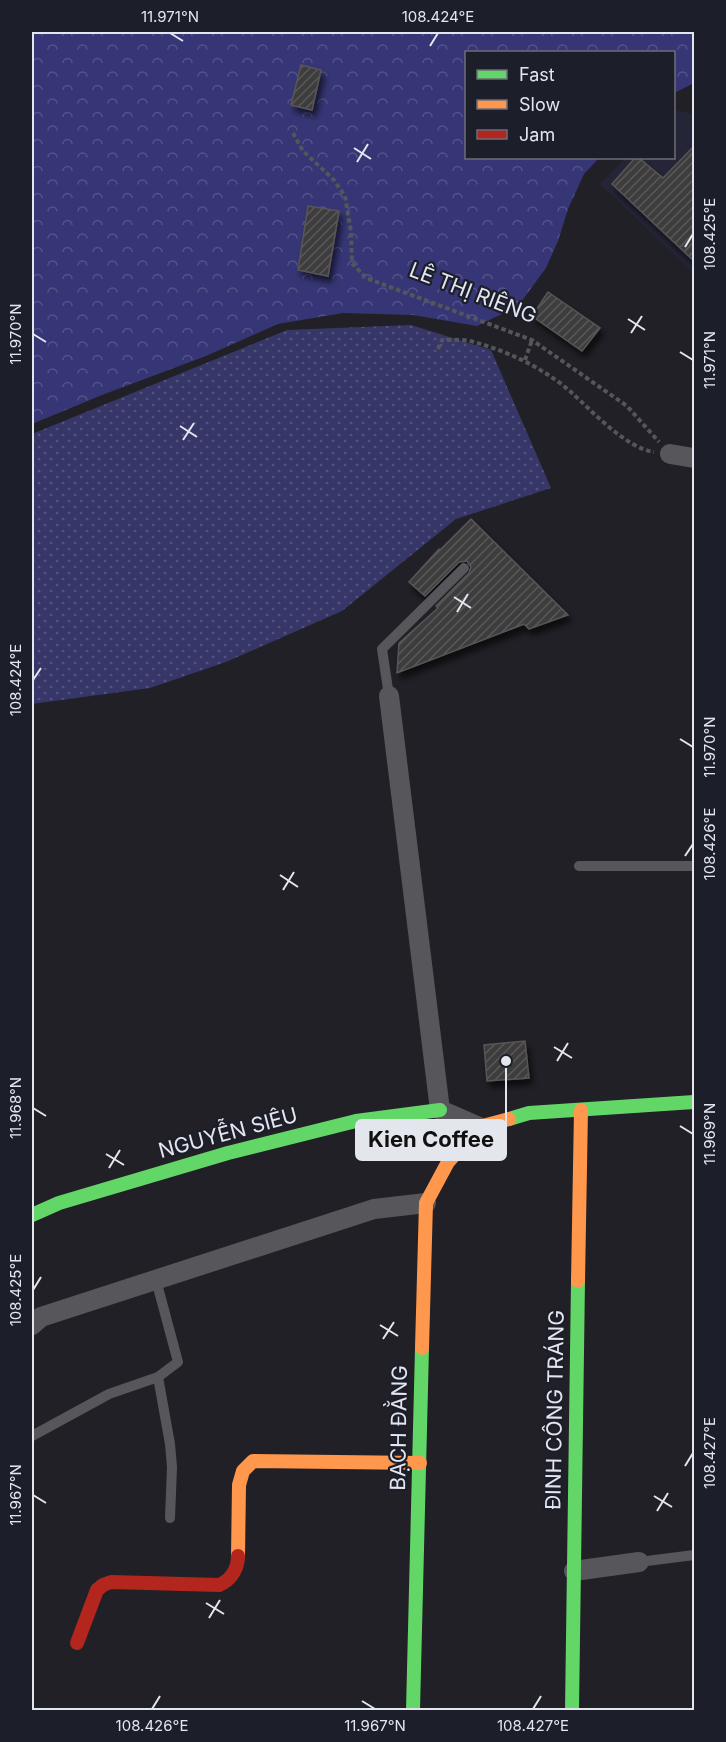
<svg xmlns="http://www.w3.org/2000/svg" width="726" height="1742" font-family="Inter,sans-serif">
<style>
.built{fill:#242536}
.grass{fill:url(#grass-dots)}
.forest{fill:url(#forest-crowns)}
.building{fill:url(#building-hatch);stroke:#595556;stroke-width:1.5;filter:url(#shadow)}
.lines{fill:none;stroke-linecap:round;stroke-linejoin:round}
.path{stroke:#55565a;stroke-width:4;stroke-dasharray:4.5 3;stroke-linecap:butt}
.lane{stroke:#56565b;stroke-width:10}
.street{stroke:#56565b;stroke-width:20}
.fast{stroke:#63d668;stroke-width:14}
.slow{stroke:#ff974d;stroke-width:14}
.jam{stroke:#b3261e;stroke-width:14}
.ticks{fill:none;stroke:#e4e6ee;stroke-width:2}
.labels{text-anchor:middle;stroke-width:4.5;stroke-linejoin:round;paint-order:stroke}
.street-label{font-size:21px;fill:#e4e6ee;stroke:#1c1e2a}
.leader{fill:none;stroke:#e4e6ee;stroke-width:2}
.callout-dot{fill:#e4e6ee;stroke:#1c1e2a;stroke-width:2}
.callout{fill:#e4e6ee;stroke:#e4e6ee;stroke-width:2}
.callout-label{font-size:22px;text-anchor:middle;font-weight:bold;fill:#111}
.neatline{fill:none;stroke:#e4e6ee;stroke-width:2}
.ticks-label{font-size:15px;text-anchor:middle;fill:#e4e6ee}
</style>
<defs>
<pattern id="grass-dots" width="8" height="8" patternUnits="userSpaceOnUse" patternTransform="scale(1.5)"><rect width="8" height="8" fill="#363768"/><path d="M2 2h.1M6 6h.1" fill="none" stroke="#53547e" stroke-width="1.8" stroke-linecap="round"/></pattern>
<pattern id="forest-crowns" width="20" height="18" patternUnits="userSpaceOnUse" patternTransform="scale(1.5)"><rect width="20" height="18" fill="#363676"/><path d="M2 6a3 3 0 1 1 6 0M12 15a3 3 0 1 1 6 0" fill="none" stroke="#53538a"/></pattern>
<pattern id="building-hatch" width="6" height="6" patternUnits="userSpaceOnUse" patternTransform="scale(1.5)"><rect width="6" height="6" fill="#3e3c3d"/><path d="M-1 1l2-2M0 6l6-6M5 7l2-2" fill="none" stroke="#5a5859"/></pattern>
<filter id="shadow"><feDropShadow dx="3.5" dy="6" stdDeviation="3" flood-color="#0009"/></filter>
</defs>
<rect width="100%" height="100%" fill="#202026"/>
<!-- built -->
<path class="built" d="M674 110 694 114V273L600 184 625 158H674Z"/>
<!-- grass -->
<path class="grass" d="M411 325 491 350 551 488 456 519 342 611 226 662 150 688 32 704V434L287 330Z"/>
<!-- forest -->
<path class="forest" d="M32 32H694V83L674 93V52H466V158H599L584 174 568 209 558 241 546 268 518 306 477 326 413 315 343 313 278 324 206 356 102 395 32 424Z"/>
<!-- building -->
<path class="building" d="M301 65 321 70 312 110 291 105Z
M694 146V261L612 184 635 158H639L663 178Z
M308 206 339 211 328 276 298 270Z
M548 292 600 328 582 351 532 316Z
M471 519 568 615 529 629 524 624 397 673 399 643 438 608 436 606 469 573 471 567 467 561 459 562 425 596 409 582 439 549 440 550Z
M525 1041 529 1078 487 1081 484 1045Z"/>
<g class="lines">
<!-- path -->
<path class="path" d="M293 133 303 151 333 179 345 196 351 232 352 263 366 278 532 340 627 406 659 442
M438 349 442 340C452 340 465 339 474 342 510 352 545 369 572 393 593 412 626 448 654 452
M525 360 532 340"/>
<!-- lane -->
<path class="lane" d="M389 696 382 649 464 568
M579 866H694
M156 1280 178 1362 158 1377 170 1444 172 1467 170 1518
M32 1436 109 1394 158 1377
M639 1562 694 1555"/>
<!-- street -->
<path class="street" d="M670 454 694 458
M389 696 440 1110 479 1127
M32 1325 41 1317 374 1209 426 1203
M574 1571 639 1562"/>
<!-- fast -->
<path class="fast" d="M509 1119 529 1113 694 1102
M32 1215 59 1203 228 1153 356 1121 440 1110
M413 1710 422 1348
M572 1710 578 1281"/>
<!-- slow -->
<path class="slow" d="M578 1281 581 1110
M422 1348 426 1203 448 1162 479 1127 509 1119
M238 1556 239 1485 243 1471 253 1461 420 1463"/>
<!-- jam -->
<path class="jam" d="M77 1643 97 1590 103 1585 111 1582 219 1585C231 1580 238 1569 238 1556"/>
</g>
<!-- ticks -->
<path class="ticks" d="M170 33 183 41M430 46 438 33M354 148 371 159M357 162 368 144M685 247 693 234M628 319 645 330M631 333 642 316M33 334 46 342M680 352 693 360M180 426 197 437M183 440 194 423M454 597 471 608M457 612 468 594M33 680 41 668M680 739 693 747M685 856 693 844M280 875 298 887M283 890 294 872M554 1047 572 1058M557 1061 568 1043M33 1108 46 1116M680 1126 693 1134M106 1154 124 1165M109 1168 120 1150M33 1290 41 1277M380 1325 398 1336M383 1339 394 1322M685 1466 693 1453M33 1495 46 1503M654 1496 672 1507M657 1511 668 1493M206 1603 224 1614M209 1618 220 1600M362 1701 375 1709M152 1709 160 1696M533 1709 541 1696"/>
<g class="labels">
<!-- street labels -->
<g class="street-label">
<text transform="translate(473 293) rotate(21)" y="7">LÊ THỊ RIÊNG</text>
<text transform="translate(228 1133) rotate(-15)" y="7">NGUYỄN SIÊU</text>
<text transform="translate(555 1410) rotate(-89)" y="7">ĐINH CÔNG TRÁNG</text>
<text transform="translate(399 1428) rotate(-89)" y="7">BẠCH ĐẰNG</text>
</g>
</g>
<!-- callouts -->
<path class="leader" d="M506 1061L506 1140"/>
<circle class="callout-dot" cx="506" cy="1061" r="6"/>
<rect class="callout" x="356" y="1120" width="150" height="40" rx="6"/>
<g class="callout-label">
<text x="431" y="1147">Kien Coffee</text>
</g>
<!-- border -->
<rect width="726" height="1742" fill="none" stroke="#1c1e2a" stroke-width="66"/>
<!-- legend -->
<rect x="465" y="51" width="210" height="108" fill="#1c1e2a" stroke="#6c6e78" stroke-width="1.5"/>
<rect x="477" y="70" width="30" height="9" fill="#63d668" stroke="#6c6e78" stroke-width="1.5"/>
<text x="519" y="81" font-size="18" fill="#e4e6ee">Fast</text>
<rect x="477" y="100" width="30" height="9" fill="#ff974d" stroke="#6c6e78" stroke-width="1.5"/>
<text x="519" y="111" font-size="18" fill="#e4e6ee">Slow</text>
<rect x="477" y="130" width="30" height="9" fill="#b3261e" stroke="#6c6e78" stroke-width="1.5"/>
<text x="519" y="141" font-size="18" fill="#e4e6ee">Jam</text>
<rect x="33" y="33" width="660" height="1676" class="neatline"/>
<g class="ticks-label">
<text x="170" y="22">11.971°N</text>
<text x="438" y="22">108.424°E</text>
<text transform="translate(710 234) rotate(-90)" y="5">108.425°E</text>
<text transform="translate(16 334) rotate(-90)" y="5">11.970°N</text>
<text transform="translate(710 360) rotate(-90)" y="5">11.971°N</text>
<text transform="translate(16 680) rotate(-90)" y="5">108.424°E</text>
<text transform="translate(710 747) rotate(-90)" y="5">11.970°N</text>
<text transform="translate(710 844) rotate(-90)" y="5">108.426°E</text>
<text transform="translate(16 1108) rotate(-90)" y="5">11.968°N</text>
<text transform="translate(710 1134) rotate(-90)" y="5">11.969°N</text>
<text transform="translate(16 1290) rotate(-90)" y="5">108.425°E</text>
<text transform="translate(710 1453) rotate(-90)" y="5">108.427°E</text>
<text transform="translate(16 1495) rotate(-90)" y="5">11.967°N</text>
<text x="152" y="1731">108.426°E</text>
<text x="375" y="1731">11.967°N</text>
<text x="533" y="1731">108.427°E</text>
</g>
</svg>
